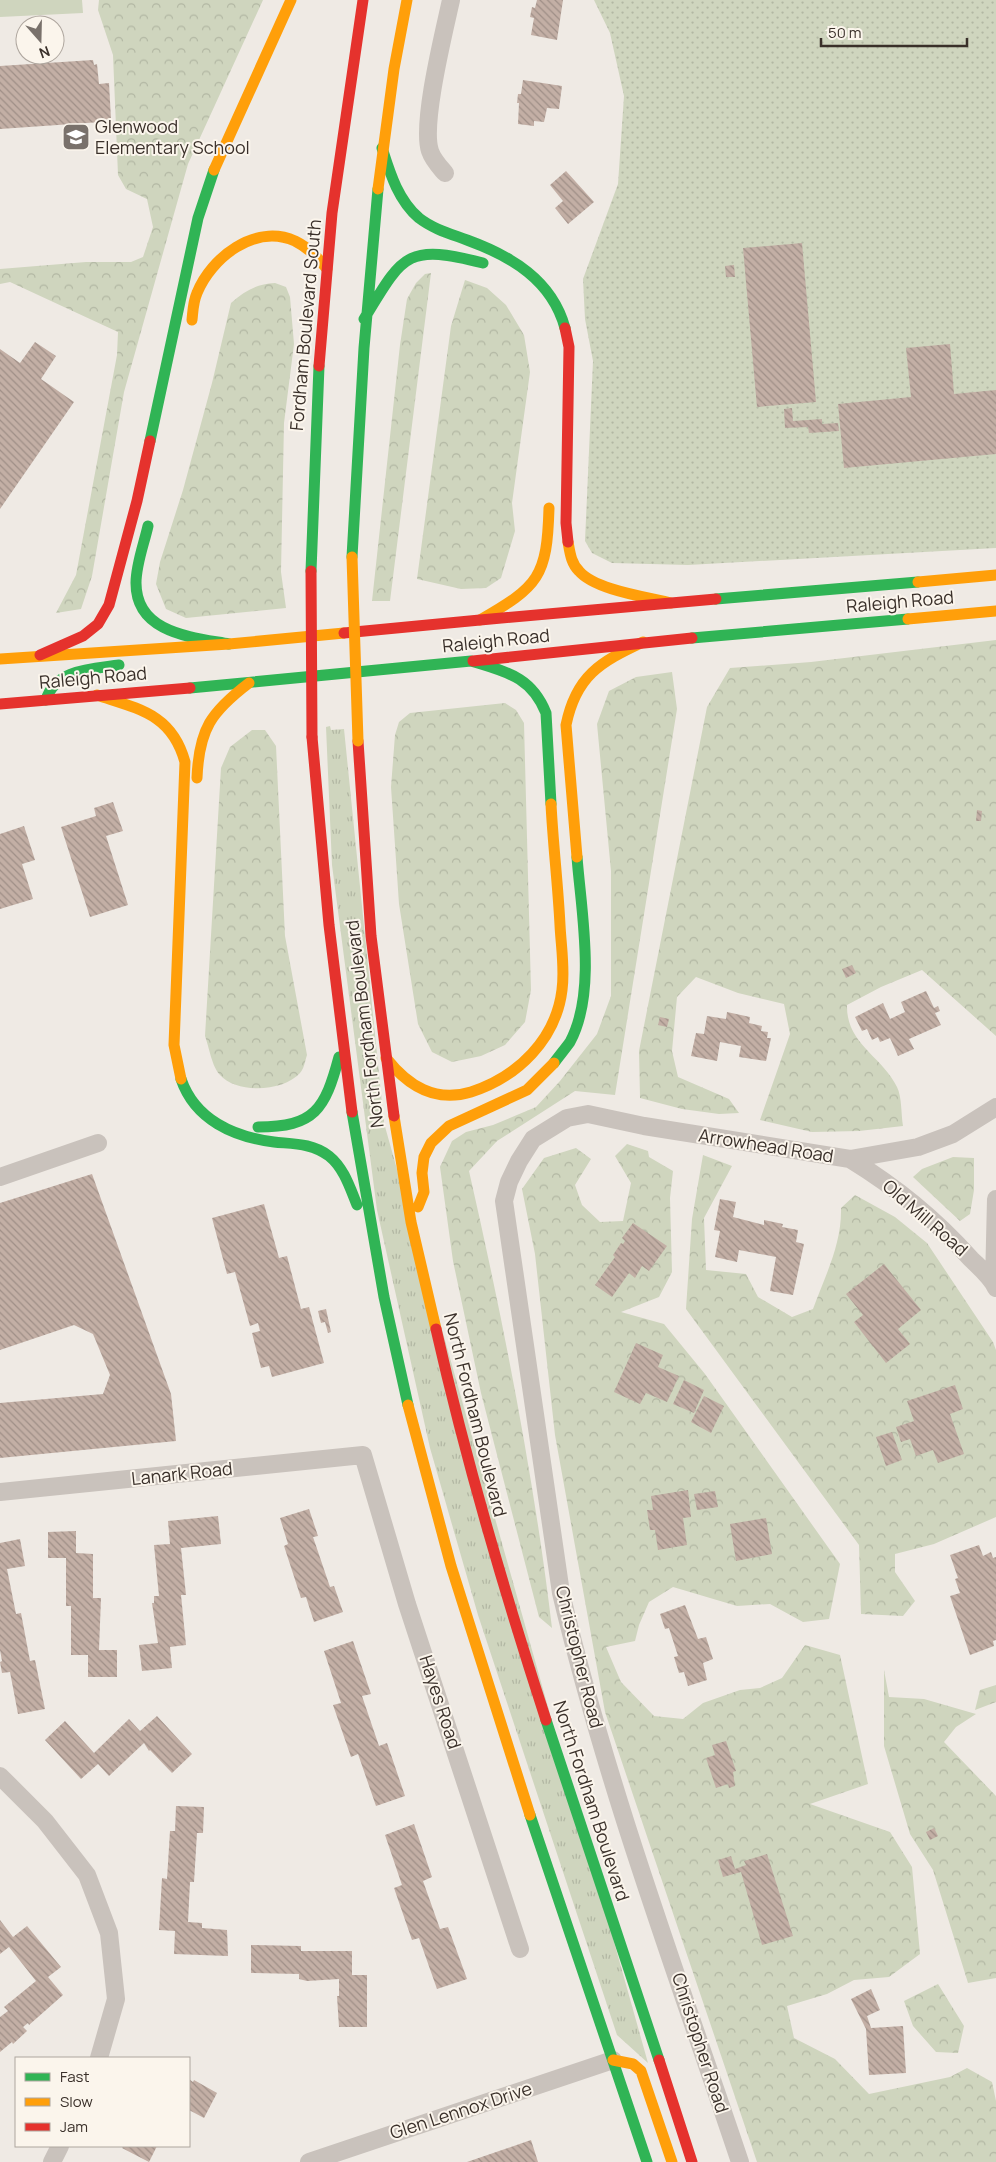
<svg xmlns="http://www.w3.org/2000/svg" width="996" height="2162" font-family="Manrope,sans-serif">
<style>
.grass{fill:url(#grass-tufts)}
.forest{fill:url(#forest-crowns)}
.park{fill:url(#park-dots)}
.pitch{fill:#cfd5be}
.building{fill:url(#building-back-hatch)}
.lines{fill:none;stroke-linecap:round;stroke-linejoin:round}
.street{stroke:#c9c2bc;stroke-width:18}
.fast{stroke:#30b455;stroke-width:11}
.slow{stroke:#ff9f0a;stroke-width:11}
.jam{stroke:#e5322d;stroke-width:11}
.slow-bridge{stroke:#ff9f0a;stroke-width:11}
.jam-bridge{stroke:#e5322d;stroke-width:11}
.labels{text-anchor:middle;stroke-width:4;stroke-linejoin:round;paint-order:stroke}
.poi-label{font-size:18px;fill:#3a302a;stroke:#fbf5ec;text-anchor:start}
.street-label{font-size:18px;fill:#3a302a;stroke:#fbf5ec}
</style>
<defs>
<pattern id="grass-tufts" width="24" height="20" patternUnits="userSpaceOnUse" patternTransform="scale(1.25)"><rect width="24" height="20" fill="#cfd5be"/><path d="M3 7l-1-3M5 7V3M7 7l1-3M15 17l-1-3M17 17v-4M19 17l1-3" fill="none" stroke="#b2b7a3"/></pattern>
<pattern id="forest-crowns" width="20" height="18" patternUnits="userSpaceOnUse" patternTransform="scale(1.25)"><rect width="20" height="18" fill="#cfd5be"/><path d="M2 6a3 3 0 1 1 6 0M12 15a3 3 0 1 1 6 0" fill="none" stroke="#b2b7a3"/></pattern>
<pattern id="park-dots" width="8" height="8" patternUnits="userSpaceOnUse" patternTransform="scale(1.25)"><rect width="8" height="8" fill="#cfd5be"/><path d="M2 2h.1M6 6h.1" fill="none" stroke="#b2b7a3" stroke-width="1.8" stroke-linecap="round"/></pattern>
<pattern id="building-back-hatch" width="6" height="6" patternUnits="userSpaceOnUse" patternTransform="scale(1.25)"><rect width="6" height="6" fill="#c3afa5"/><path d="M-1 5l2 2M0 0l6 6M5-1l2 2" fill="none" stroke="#9f8f87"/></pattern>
</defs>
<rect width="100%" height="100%" fill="#efeae4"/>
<!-- grass -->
<path class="grass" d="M330 726 331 730 344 729 384 1123 648 2063 617 2035 478 1615 430 1448 377 1210 332 865 326 727Z"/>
<!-- forest -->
<path class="forest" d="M99 0H263L188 164 124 392 92 576 81 609 56 613 76 575 117 355 118 332 10 282 0 284V269L86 262H131L143 257 153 227 147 199 126 189 118 175 113 55 98 10Z
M431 273 390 601H372L400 345 407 299 416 283 425 274Z
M465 280 487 288 506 305 524 335 530 372 512 503 515 531 501 578 486 588 461 589 417 579 451 326Z
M275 283 286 287 290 297 294 344 284 423 281 572 286 608 186 618 166 609 156 584 160 562 183 490 212 383 231 303C245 291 256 284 275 283Z
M996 640V1036L922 970 881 987 847 1005C846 1044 882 1056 897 1087 902 1097 901 1114 903 1126L859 1131 812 1132 760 1120 790 1034 784 1004 738 993 696 977 677 997 672 1051 678 1077 729 1099 739 1113 719 1114 682 1109 640 1098 639 1051 707 707 730 668 811 662Z
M672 672 677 709 615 1095 575 1091 497 1141 469 1171C503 1320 534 1477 552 1628L539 1617 481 1393 453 1261 440 1167 452 1141 466 1132 493 1125 536 1107 560 1081 597 1034 611 996V871L597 724 609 691 636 677Z
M505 703 516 710 524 723 531 990 525 1022 505 1045 481 1056 452 1062 432 1052 418 1024 399 904 391 787 395 735 399 722 410 713Z
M252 730H265L276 746 285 936 307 1055C305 1061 304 1069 300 1073 283 1092 237 1094 220 1075 212 1067 209 1047 205 1036L221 768 230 747Z
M627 1144 648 1151 649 1157 673 1171 670 1198 672 1272 659 1297 621 1312 664 1324 705 1374 840 1564 829 1619 803 1622 770 1604 737 1606 673 1587 649 1602 639 1625 635 1641 606 1647 621 1682 654 1716 683 1719 703 1703 740 1690 760 1688 782 1678 805 1645 840 1655 868 1784 810 1804 890 1832 912 1867 920 1954 889 1977 854 1980 827 1994 787 2006 794 2038 835 2059 869 2094 950 2077 967 2068 992 2082 996 2101V2162H757L605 1712 555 1435 535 1254 522 1189 544 1158 576 1148 591 1159 575 1185 582 1205 600 1222 623 1221 631 1183 615 1156Z
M703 1155 732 1166 704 1218 706 1270 746 1274 758 1297 792 1317 813 1309C825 1276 842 1244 841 1208L855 1195 895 1217 927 1243 993 1342 996 1350V1517L934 1544 895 1554V1572L915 1601 903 1616 861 1614 859 1545 686 1309 692 1219Z
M953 1157 974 1158V1190L970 1214 960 1221 913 1177 922 1169Z
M884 1670 889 1697 924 1699 976 1714 956 1727 944 1742 996 1796V1978L968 1983 933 1870 910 1834 884 1746Z
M996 1685V1702L975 1710 980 1690Z
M938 1984 964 2026 958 2053 936 2052 913 2026 904 2001Z"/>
<!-- park -->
<path class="park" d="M594 0H996V548L688 565 612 563 592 553 585 541 593 361 585 319 583 279 618 184 624 96 610 33Z"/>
<!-- pitch -->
<path class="pitch" d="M0 0H82L83 13 0 17Z"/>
<!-- building -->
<path class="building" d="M537 0H563L557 40 531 35 534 18 530 17 532 7 535 8Z
M93 60 94 65 97 64 99 84 109 83 111 119 101 120V122L0 129V66Z
M523 80 562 86 559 109 547 108 544 122 534 121V126L518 124 519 103H517L518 94H521Z
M566 171 594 202 568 224 555 208 563 201 550 185Z
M802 243 816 402 757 407 743 248Z
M734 265 735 277H726L725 266Z
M35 342 56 356 41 379 74 402 0 509V349L20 363Z
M950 344 954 394 996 390V454L844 468 838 404 911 397 906 348Z
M792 408 793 421 822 419V424L838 423 839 431 809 433 808 427 785 428 784 409Z
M113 802 123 831 106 836 128 905 90 917 61 827 96 816 94 808Z
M977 810 982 811 981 821H976Z
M24 826 35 860 22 864 33 899 0 909V834Z
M852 965 856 973 846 978 842 969Z
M926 991 934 1008 938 1006 940 1011 935 1013 941 1025 909 1039 914 1049 898 1056 890 1038 880 1042 878 1037 872 1040 867 1029 862 1031 855 1017 883 1003 890 1019 905 1012 901 1002Z
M727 1012 750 1017 749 1023 762 1026 761 1031 768 1032 767 1038H771L766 1061 739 1057 741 1046 720 1042 717 1061 691 1056 696 1033 704 1034 707 1016 726 1019Z
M660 1017 669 1019 667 1027 658 1025Z
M92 1174 171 1394 176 1441 0 1458V1403L103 1394 110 1375 93 1334 74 1325 0 1350V1203Z
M720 1199 736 1202 733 1217 764 1225V1220L783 1224 782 1227 798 1230 796 1242 804 1244 793 1295 770 1291 776 1257 739 1250 737 1262 715 1257 720 1231 714 1230Z
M264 1204 279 1258 287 1256 301 1309 309 1307 324 1363 272 1377 269 1366 261 1368 252 1333 260 1331 258 1323 250 1326 235 1272 227 1274 212 1218Z
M633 1223 667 1246 649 1271 642 1266 635 1278 629 1273 612 1297 595 1285 615 1257 613 1255 621 1243 623 1244 625 1241 622 1238Z
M884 1264 921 1310 898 1329 910 1344 886 1363 854 1322 863 1315 846 1294Z
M326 1309 331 1332 328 1333 325 1322 321 1323 318 1311Z
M636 1343 663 1355 658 1367 679 1376 667 1402 646 1393 640 1404 614 1392Z
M684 1380 704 1390 694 1413 673 1404Z
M955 1385 963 1409 950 1414 964 1454 938 1463 933 1450 916 1456 910 1439 901 1442 896 1427 914 1421 907 1401Z
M704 1396 724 1406 711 1433 691 1422Z
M892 1432 902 1460 886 1466 876 1437Z
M688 1490 691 1517 683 1518 687 1545 658 1550 655 1530H650L647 1510H653L651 1496Z
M715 1491 718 1507 697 1510 694 1494Z
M309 1509 318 1536 313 1537 330 1587 334 1586 343 1612 314 1622 306 1597 301 1598 284 1546 288 1544 280 1518Z
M218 1516 221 1544 181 1548 186 1595H181L186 1645 170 1647 172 1668 142 1671 139 1645 158 1643 152 1603H154V1596H159L154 1545 170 1544 168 1521Z
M766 1518 772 1554 736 1561 730 1524Z
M76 1531V1553L93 1554V1598H101L99 1650H117V1677H88V1655H71V1606H66V1558H48V1532Z
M20 1539 25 1566 7 1569 16 1614 21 1613 30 1661 35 1660 45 1709 18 1714 10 1672 2 1673 0 1662 2 1661 0 1650V1543Z
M979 1545 983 1556 991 1552 993 1558 996 1557V1640L993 1641 994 1646 970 1655 950 1596 960 1593 955 1579 958 1578 950 1555Z
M685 1605 698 1639 706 1637 713 1659 703 1663 707 1680 688 1686 684 1672 679 1673 674 1657 678 1656 669 1628 665 1629 660 1614Z
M353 1641 371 1694 362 1696 379 1746 387 1743 405 1796 376 1806 358 1754 351 1757 333 1705 341 1703 324 1651Z
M157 1716 192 1754 172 1773 150 1750 149 1751 144 1743 109 1776 98 1764 81 1779 45 1740 65 1721 94 1753 129 1719 140 1731Z
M726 1741 736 1771 733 1772 735 1786 729 1788 728 1784 716 1788 706 1758 715 1755 712 1745Z
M176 1806 204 1807 203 1833H197L194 1882H190L188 1922 202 1923V1928L227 1930 228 1956 174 1954 175 1931 159 1930 162 1878 167 1879 170 1831H175Z
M414 1824 432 1877 423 1881 440 1929 448 1927 467 1979 437 1989 419 1938 412 1940 394 1888 402 1885 385 1835Z
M934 1828 938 1836 930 1840 926 1832Z
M767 1854 793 1936 762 1945 741 1872 723 1877 718 1860 731 1856 735 1869 746 1865 744 1861Z
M0 1920 13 1937 27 1926 61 1967 48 1977 63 1995 29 2025 28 2023 23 2027 27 2031 13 2044 12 2042 0 2052V2017L8 2011 4 2007 36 1981 9 1947 0 1954Z
M251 1945 301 1946V1951H352V1975H367V2027H339L337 1996H339V1979L307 1981 299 1979V1974L251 1973Z
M871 1989 880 2010 867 2016 871 2028 903 2026 906 2073 869 2075 866 2029 851 1999Z
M189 2079 193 2082 194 2080 217 2093 204 2118 189 2110Z
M531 2140 538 2162H467Z
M124 2146H157L149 2162 122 2148Z"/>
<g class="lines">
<!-- street -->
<path class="street" d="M445 173C439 166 433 160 430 151 421 124 444 32 451 0
M850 1159C897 1188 934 1218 971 1259 980 1268 991 1277 996 1288
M0 1177 98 1143
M994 1283 996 1199
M0 1492 363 1455 407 1604 520 1949
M0 1776 45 1821 87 1875 109 1933 116 1999 99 2058
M52 2162 60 2146
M309 2162 613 2060
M740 2162C677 1974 607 1787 561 1593L504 1201 509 1182 519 1161 533 1139 567 1118 588 1114 644 1126 850 1159 918 1147 953 1134 996 1107"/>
<!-- fast -->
<path class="fast" d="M382 148C390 173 398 200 419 218 433 229 451 234 467 240 511 256 552 280 565 328
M364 319C403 255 406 243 483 263
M150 441 198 218 214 170
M148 526C144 544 136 564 136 583 136 633 191 637 229 644
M352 557 364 348 378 189
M311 571 319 366
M716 599 918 582
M692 638 908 619
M471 661C506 672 531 676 546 713L551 804
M190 688 471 661
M46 700C55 669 92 669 119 665
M554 1063C559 1056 565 1049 570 1042 597 992 581 911 577 857
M181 1079C195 1120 234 1137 274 1142 293 1144 312 1143 329 1156 344 1168 350 1188 357 1205
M352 1112 384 1297 408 1405
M258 1127C315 1127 325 1109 339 1057
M546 1720 659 2060
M530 1815 647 2162"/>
<!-- slow -->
<path class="slow" d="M214 170 291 0
M378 189 394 69 407 0
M192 320C193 311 193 302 197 293 211 258 255 223 295 241 309 248 318 258 327 269
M568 542C570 553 571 563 579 571 595 590 647 597 671 603
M918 582 996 575
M908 619 996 611
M480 620C539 586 547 577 549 508
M0 659 229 644 344 633
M97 695C139 709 172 714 185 762L174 1045 181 1079
M197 778C199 729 211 712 249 683
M577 857 566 725C576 676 600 662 643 642
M386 1058C408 1086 435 1103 471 1092 518 1077 556 1039 562 990 565 969 561 946 560 925 558 885 553 844 551 804
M394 1116 411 1222 436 1329
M418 1207 424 1192 422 1173 424 1157 431 1143 449 1126 527 1090 554 1063
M408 1405 451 1566 530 1815
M613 2060 633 2064 641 2071 672 2162"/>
<!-- jam -->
<path class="jam" d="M565 328 569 347 566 523 568 542
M319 366 332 213 363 0
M480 620 716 599
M344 633 480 620
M40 655 83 636 98 624 109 605 137 501 150 441
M473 661 692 638
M0 704 190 688
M312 737 329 925 352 1112
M358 741 371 936 394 1116
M436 1329C466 1461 504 1591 546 1720
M659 2060 692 2162"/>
<!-- slow-bridge -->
<path class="slow-bridge" d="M352 557 358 741"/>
<!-- jam-bridge -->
<path class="jam-bridge" d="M311 571 312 737"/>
</g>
<!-- icons -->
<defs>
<symbol id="school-square" viewBox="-11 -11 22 22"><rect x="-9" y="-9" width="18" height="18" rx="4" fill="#79716b" stroke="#fbf5ec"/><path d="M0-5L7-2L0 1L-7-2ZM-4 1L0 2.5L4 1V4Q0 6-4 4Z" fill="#fff"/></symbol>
</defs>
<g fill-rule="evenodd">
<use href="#school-square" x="60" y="121" width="32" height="32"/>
</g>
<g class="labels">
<!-- poi labels -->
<g class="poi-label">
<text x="95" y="133">Glenwood<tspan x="95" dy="21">Elementary School</tspan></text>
</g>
<!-- street labels -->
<g class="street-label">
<text transform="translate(306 325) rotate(-85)" y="6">Fordham Boulevard South</text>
<text transform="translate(900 602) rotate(-5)" y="6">Raleigh Road</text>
<text transform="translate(496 641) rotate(-6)" y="6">Raleigh Road</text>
<text transform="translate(93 678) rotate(-5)" y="6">Raleigh Road</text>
<text transform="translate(365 1024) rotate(-97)" y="6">North Fordham Boulevard</text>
<text transform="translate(766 1146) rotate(9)" y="6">Arrowhead Road</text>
<text transform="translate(925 1218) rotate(41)" y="6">Old Mill Road</text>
<text transform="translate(475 1415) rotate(76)" y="6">North Fordham Boulevard</text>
<text transform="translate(182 1474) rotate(-6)" y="6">Lanark Road</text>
<text transform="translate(579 1657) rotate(76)" y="6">Christopher Road</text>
<text transform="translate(440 1702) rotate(72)" y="6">Hayes Road</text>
<text transform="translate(591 1801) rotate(72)" y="6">North Fordham Boulevard</text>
<text transform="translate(700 2043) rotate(72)" y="6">Christopher Road</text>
<text transform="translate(461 2111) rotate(-18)" y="6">Glen Lennox Drive</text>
</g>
</g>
<!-- legend -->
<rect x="15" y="2057" width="175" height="90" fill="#fbf5ec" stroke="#aea69e"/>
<rect x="25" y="2073" width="25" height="8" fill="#30b455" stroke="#aea69e"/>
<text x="60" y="2082" font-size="15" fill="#3a302a">Fast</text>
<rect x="25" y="2098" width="25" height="8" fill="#ff9f0a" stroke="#aea69e"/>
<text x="60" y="2107" font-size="15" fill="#3a302a">Slow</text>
<rect x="25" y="2123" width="25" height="8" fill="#e5322d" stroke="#aea69e"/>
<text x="60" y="2132" font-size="15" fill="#3a302a">Jam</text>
<!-- north arrow -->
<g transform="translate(40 40) rotate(160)"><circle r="24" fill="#fbf5ec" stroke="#aea69e"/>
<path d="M0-4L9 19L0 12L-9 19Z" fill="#79716b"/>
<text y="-8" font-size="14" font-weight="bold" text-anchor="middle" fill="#3a302a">N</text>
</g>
<!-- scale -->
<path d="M821 38v8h146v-8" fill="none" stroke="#3a302a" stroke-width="2.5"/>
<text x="828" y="38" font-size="15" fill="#3a302a" stroke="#fbf5ec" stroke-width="4" paint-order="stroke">50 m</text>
</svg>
